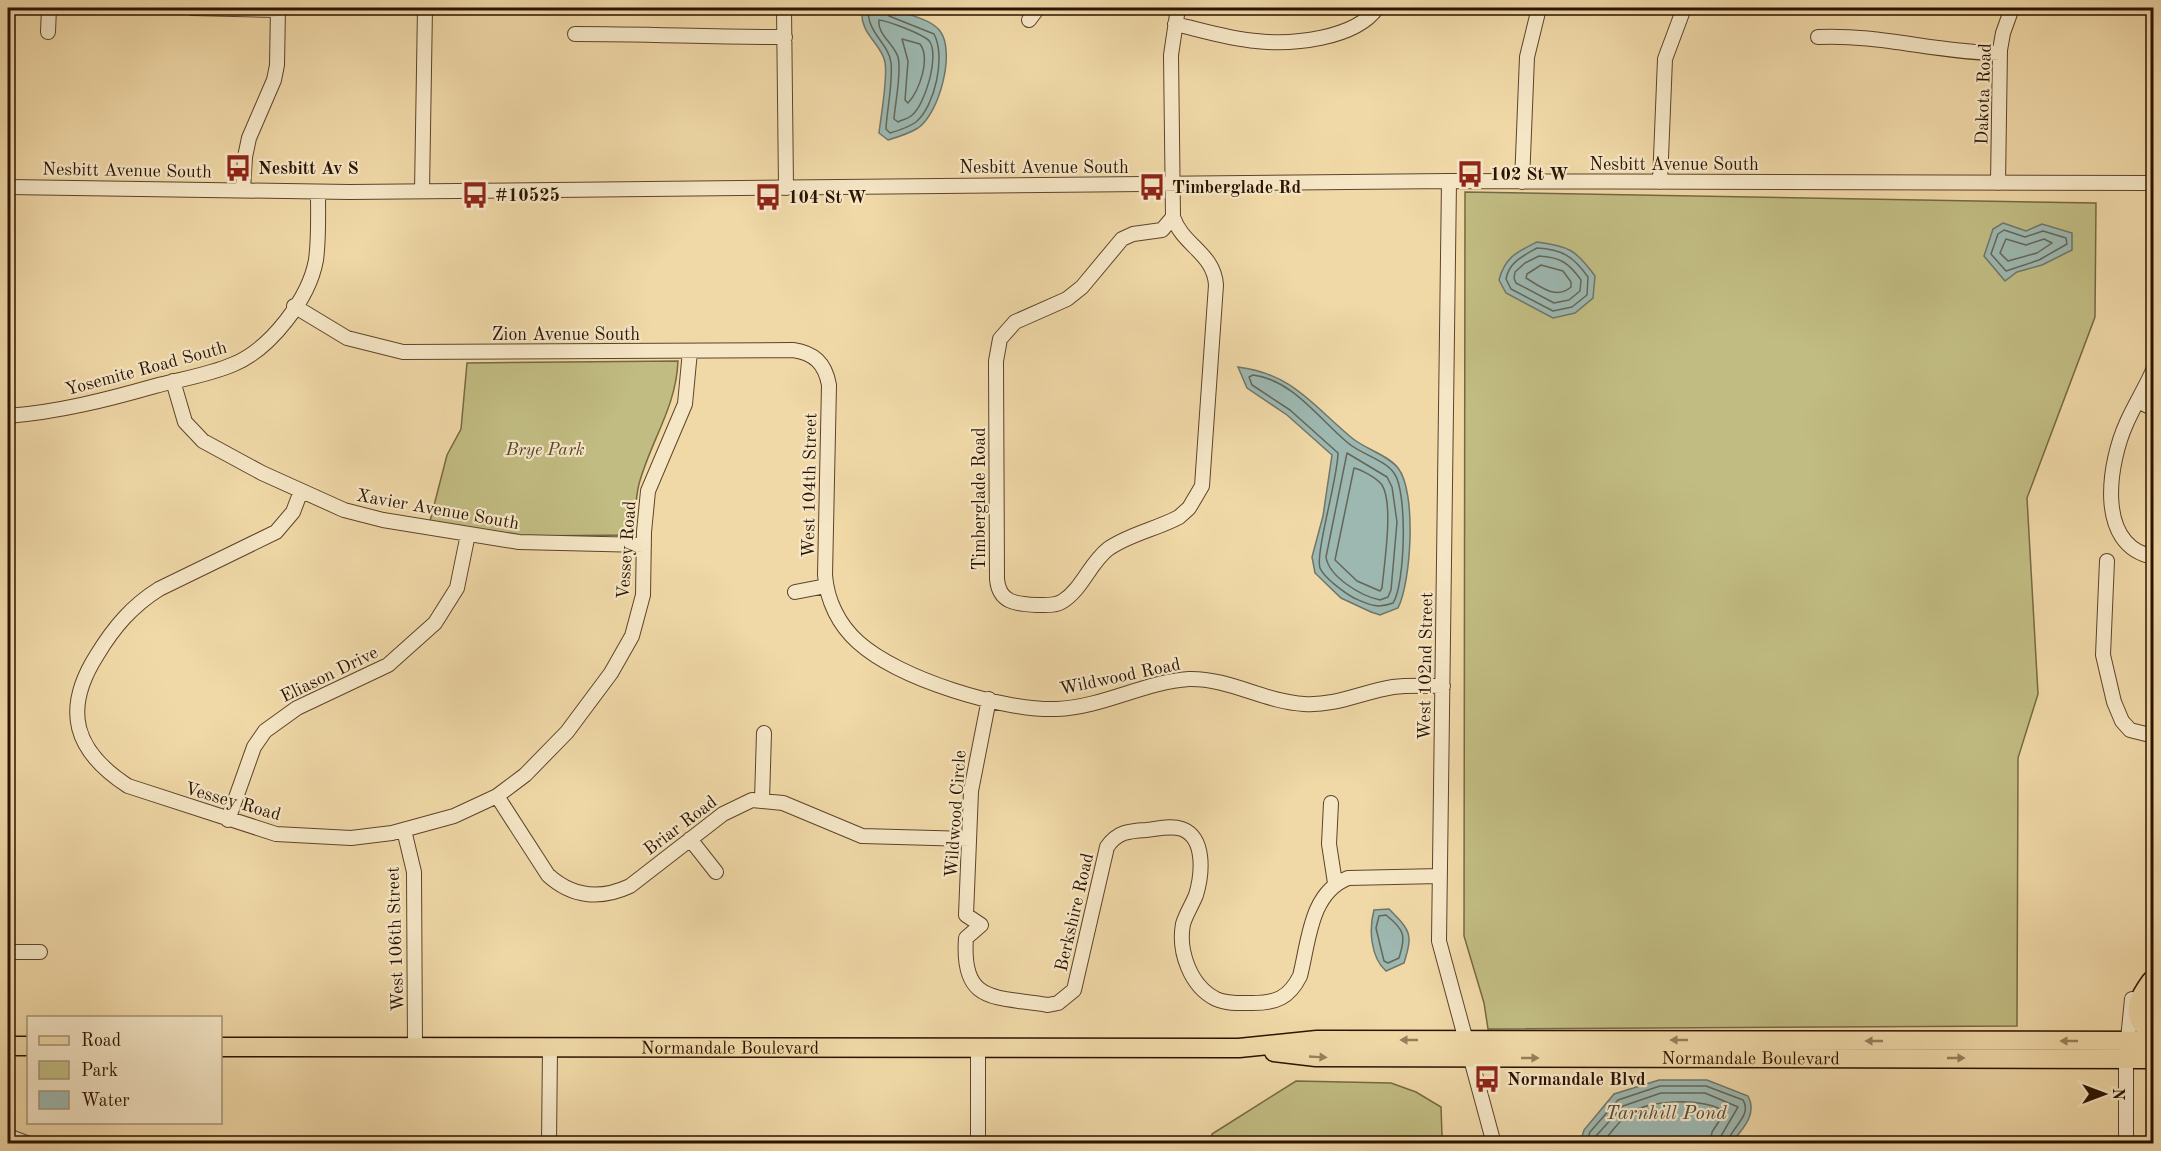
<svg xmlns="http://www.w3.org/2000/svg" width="2161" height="1151" font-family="'Old Standard TT',serif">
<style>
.green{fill:#c1bc82;stroke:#766841;stroke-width:1.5}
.water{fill:#9db8b1;stroke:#6f766a;stroke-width:1.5}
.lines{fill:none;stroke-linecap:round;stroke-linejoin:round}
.shore{stroke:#646658;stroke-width:1.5}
.minor-casing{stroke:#5c442a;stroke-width:16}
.major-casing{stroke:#2b1300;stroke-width:21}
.minor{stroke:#f5e6c6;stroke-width:14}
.major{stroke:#f0d8a7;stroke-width:18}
.oneway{fill:#977f5c}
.labels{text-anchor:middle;stroke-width:4.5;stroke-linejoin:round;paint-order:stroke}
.street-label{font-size:18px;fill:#2b1300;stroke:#f5e6c6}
.poi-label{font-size:18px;font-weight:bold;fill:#2b1300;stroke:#f5e6c6;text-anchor:start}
.park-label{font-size:18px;font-style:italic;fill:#584627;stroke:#f5e6c6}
.water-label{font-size:20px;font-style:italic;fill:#534d3e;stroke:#f5e6c6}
</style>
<rect width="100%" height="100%" fill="#f0d8a7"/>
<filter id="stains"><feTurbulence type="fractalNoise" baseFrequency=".00333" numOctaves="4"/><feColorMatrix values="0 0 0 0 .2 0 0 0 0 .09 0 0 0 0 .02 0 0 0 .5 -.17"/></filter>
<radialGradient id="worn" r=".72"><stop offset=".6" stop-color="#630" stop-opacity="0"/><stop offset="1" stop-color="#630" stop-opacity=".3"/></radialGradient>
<!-- green -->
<path class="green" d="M1465 192 2096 203 2095 317 2027 498 2038 694 2018 758 2017 1026 1488 1029 1484 1003 1464 936Z
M678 361C676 408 651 440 639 484 635 500 635 518 633 535L523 536 430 521 447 455 461 429 467 363Z
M1296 1081 1391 1083 1416 1092 1441 1107 1442 1136 1439 1144 1212 1143V1134Z"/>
<!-- water -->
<path class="water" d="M862 8C881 7 928 15 940 31 956 52 939 114 918 128 910 133 898 137 888 140L879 133C881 115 888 78 885 62 881 42 859 35 862 8Z
M2003 223 2026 231 2042 224 2072 233V250L2042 265 2017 272 2005 281 1984 256 1993 229Z
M1537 242C1569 246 1576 250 1595 276L1593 298 1575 313 1553 318 1506 293 1499 280C1505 257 1517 252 1537 242Z
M1238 367C1293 374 1312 405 1352 438 1365 449 1388 455 1398 468 1417 492 1411 583 1398 608L1380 615 1371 612 1341 598 1315 573 1312 557 1323 516 1332 455 1287 415 1247 388Z
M1389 909C1411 931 1413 934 1404 963L1386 971C1370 957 1369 928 1374 910Z
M1659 1080H1707L1748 1096C1758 1114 1742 1130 1731 1143H1580L1584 1130 1614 1094Z"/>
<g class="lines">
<!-- shore -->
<path class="shore" d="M868 8C867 34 889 43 891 63 893 84 887 108 886 129L890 133C897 131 909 127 916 122 935 106 946 56 934 34L889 16 885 8
M879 20C888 21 926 35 930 42 939 57 925 106 911 116 907 119 902 120 898 122L894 119C895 103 902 72 898 57 894 44 877 34 879 20Z
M902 39 920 44C931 59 919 91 908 103L905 100 908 61Z
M2004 230 2025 237 2043 231 2066 238 2067 244 2039 260 2006 271 1991 254 1998 234Z
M2006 239 2026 245 2044 239 2052 243 2037 253 2008 261 2000 253Z
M1537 248C1562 249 1574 257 1588 277L1587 295 1572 307 1553 311 1511 289 1506 279C1509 262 1523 256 1537 248Z
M1539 256C1560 257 1569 263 1581 280L1580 291 1569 300 1554 303 1516 283 1514 278 1515 272 1525 263Z
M1541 265 1563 271 1571 282V287C1556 300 1541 287 1526 278L1527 274Z
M1253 375C1293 380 1319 419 1348 443 1361 454 1385 460 1394 473 1408 492 1405 585 1393 603 1377 609 1370 605 1354 598 1345 593 1324 578 1320 568 1315 554 1338 477 1338 453L1290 410 1252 385 1249 377Z
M1347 453 1387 477 1392 487 1397 522 1391 590 1388 597 1380 600C1361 596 1329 577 1326 557Z
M1354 468C1362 470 1377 478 1382 485 1394 504 1384 565 1382 588L1380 591 1357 581 1335 560Z
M1386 915C1405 930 1406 936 1399 958L1388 963 1384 961 1376 928 1379 916Z
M1586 1144 1590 1132 1618 1100 1660 1086H1706L1743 1100C1753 1116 1729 1129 1727 1144
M1594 1144 1596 1136 1623 1106 1661 1093H1705L1738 1107 1721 1136 1719 1144
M1603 1144C1608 1135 1619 1122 1627 1115 1645 1099 1707 1097 1725 1112L1712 1132 1710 1144"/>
<defs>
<path id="minor" d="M192 8 278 10
M784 8 786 188
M1029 20 1038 8
M1175 24C1201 30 1229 39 1256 41 1292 45 1355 39 1377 8
M48 32 49 8
M575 34C645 34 715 37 785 37
M1818 37C1880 34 1939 53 2000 53
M1449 181 1439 941 1494 1144
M1522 182 1527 57 1539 8
M1660 182 1665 59 1684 8
M1998 183 2000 50 2003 33 2012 8
M8 187 349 192 1449 181 2154 183
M243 190 245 157 249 138 274 80 277 65 278 8
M422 191 425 8
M1173 217 1162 230 1133 234 1122 239 1082 287 1067 299 1015 322 1000 339 996 361 997 579C999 603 1016 604 1037 605 1045 605 1056 606 1063 601 1082 589 1090 563 1108 549 1129 534 1157 529 1179 517L1189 508 1202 486 1216 285C1214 253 1183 246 1173 217L1171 55 1178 8
M294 306 347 338 403 352 793 350C814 353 825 363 829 385L825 575C827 601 839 625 858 642 899 679 1003 711 1057 709 1103 707 1144 682 1189 679 1229 678 1265 702 1304 704 1336 706 1362 692 1393 687 1409 685 1426 686 1443 686
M2154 368C2146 387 2135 404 2127 422 2109 461 2094 546 2154 557
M173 381 185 422 203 441 262 473 344 510 383 520 519 542 644 545
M2138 401 2154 409
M8 416C58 412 106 400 155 386 181 379 209 375 234 364 270 349 309 299 316 260 319 238 318 214 318 192
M301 491 293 512 276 532 159 589C132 606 114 627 97 655 62 710 74 751 128 786L276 834 351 838 392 833 454 816 497 796 525 775 567 732 611 673 632 636 643 595 644 532 648 491 685 404 690 351
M2107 561 2103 655 2114 702 2122 721 2130 730 2154 736
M795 592 826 586
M989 699 971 791 966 915 981 925 966 938C961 1005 996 996 1048 1005L1058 1003 1074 990 1107 847C1117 832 1128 831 1146 830 1157 829 1171 825 1182 829 1206 838 1202 875 1196 895 1192 905 1186 914 1183 924 1178 951 1190 986 1216 999 1227 1004 1241 1003 1252 1003 1276 1003 1289 998 1300 976 1309 941 1310 893 1348 878L1440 876
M497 796 548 875C572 897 600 900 630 886L723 814 752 800 783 803 862 836 969 839
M762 800 764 733
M1331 803 1329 844 1335 883
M228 820 254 747 265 731 297 708 388 665 435 623 457 588 468 534
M404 830 414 872 415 1047
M690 839 716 872
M8 952H40
M978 1049V1144
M8 1136 29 1144
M247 1144H373
M549 1144 550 1047
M2126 1144V1059L2132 999"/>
<g id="major">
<path d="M2151 981C2140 996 2131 1010 2144 1027L2154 1032"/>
<path d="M8 1046H28"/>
<path id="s1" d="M220 1047 1239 1048 1317 1040 2154 1041"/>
<path id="s2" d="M1274 1052 1316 1057 2154 1059"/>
</g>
</defs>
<!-- minor casing -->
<use href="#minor" class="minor-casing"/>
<!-- major casing -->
<use href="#major" class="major-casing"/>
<!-- minor -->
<use href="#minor" class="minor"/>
<!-- major -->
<use href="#major" class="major"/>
</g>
<!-- one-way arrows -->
<defs><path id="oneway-solid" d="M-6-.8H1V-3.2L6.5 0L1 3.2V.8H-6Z" transform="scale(1.5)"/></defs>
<g class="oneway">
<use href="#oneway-solid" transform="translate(1409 1040) rotate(180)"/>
<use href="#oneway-solid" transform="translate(1679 1040) rotate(-180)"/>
<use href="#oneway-solid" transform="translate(1874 1041) rotate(-180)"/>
<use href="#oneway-solid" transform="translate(2069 1041) rotate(-180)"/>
<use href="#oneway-solid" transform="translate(1318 1057) rotate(3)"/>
<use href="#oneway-solid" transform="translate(1530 1058)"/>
<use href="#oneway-solid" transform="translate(1956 1058)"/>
</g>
<!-- icons -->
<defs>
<symbol id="bus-bare" viewBox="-9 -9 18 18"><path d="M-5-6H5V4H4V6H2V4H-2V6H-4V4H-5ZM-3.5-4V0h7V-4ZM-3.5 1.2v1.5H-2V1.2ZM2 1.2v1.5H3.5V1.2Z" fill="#8f2418" stroke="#f5e6c6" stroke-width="2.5" paint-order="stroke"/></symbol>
</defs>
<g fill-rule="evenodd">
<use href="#bus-bare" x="219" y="149" width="38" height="38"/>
<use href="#bus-bare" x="1451" y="155" width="38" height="38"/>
<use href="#bus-bare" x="1133" y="168" width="38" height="38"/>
<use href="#bus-bare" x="456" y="176" width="38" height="38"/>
<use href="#bus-bare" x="749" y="178" width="38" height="38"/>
<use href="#bus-bare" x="1468" y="1060" width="38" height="38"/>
</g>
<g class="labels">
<!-- street labels -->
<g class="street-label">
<text transform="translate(1983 94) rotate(-88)" y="6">Dakota Road</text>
<text x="1674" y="170">Nesbitt Avenue South</text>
<text x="1044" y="173">Nesbitt Avenue South</text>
<text transform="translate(127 170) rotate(1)" y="6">Nesbitt Avenue South</text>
<text x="566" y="340">Zion Avenue South</text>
<text transform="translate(146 368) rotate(-15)" y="6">Yosemite Road South</text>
<text transform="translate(809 485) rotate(-89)" y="6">West 104th Street</text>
<text transform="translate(979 499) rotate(-90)" y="6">Timberglade Road</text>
<text transform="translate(438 509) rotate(10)" y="6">Xavier Avenue South</text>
<text transform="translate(626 550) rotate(-86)" y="6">Vessey Road</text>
<text transform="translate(1425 666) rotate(-89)" y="6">West 102nd Street</text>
<text transform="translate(329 674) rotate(-26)" y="6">Eliason Drive</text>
<text transform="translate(1120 676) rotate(-12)" y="6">Wildwood Road</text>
<text transform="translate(233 801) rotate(16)" y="6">Vessey Road</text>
<text transform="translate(955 814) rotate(-86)" y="6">Wildwood Circle</text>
<text transform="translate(680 825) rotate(-37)" y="6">Briar Road</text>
<text transform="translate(1074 912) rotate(-77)" y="6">Berkshire Road</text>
<text transform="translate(395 939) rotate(-92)" y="6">West 106th Street</text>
<text dy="6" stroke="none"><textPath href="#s1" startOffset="510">Normandale Boulevard</textPath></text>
<text dy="6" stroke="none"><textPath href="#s2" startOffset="477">Normandale Boulevard</textPath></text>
</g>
<!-- poi labels -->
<g class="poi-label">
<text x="258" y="174">Nesbitt Av S</text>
<text x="1490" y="180">102 St W</text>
<text x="1172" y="193">Timberglade Rd</text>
<text x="495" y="201">#10525</text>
<text x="788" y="203">104 St W</text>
<text x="1507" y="1085">Normandale Blvd</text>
</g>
<!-- park labels -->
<g class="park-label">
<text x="545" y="455">Brye Park</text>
</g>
<!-- water labels -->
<g class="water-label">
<text x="1666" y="1119">Tarnhill Pond</text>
</g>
</g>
<!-- margin -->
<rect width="2161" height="1151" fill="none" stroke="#f0d8a7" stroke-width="30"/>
<rect x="9" y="9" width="2143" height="1133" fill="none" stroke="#2b1300" stroke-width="3"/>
<rect x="15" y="15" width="2131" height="1121" fill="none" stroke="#2b1300" stroke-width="1.5"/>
<!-- legend -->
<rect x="27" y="1016" width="195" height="108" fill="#f5e6c6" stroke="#a49277" stroke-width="1.5"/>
<rect x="39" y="1036" width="30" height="9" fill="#f0d8a7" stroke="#a49277" stroke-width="1.5"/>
<text x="81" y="1046" font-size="18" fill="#2b1300">Road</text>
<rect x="39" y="1061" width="30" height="18" fill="#c1bc82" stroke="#a49277" stroke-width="1.5"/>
<text x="81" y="1076" font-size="18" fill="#2b1300">Park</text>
<rect x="39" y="1091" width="30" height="18" fill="#9db8b1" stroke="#a49277" stroke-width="1.5"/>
<text x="81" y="1106" font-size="18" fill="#2b1300">Water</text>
<!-- north arrow -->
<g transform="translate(2104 1094) rotate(90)" stroke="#f5e6c6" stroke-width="4.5" paint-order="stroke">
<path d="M0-4.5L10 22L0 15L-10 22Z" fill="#2b1300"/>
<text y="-9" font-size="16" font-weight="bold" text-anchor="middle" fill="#2b1300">N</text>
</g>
<rect width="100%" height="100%" filter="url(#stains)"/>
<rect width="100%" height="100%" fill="url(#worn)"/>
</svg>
